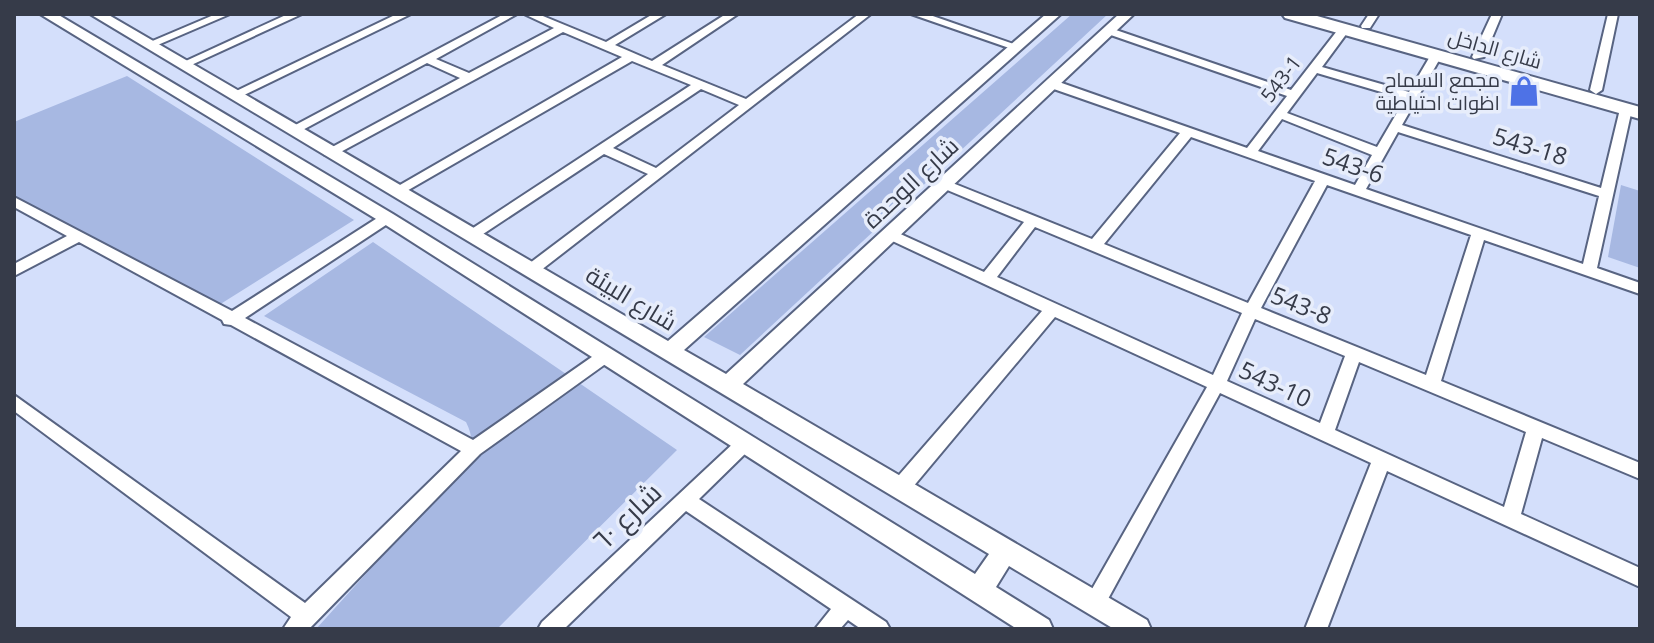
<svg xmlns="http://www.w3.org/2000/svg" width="1654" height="643" font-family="'Open Sans',Cairo,sans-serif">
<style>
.green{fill:#a7b8e2}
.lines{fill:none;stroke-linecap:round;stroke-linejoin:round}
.minor-casing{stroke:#586482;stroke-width:4}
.tertiary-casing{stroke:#586482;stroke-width:4}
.primary-casing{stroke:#586482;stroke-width:4}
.minor{fill:#fff;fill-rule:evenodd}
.tertiary{fill:#fff;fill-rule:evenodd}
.primary{fill:#fff;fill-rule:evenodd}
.labels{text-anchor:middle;stroke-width:7;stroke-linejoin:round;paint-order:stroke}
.far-street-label{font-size:20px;fill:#363b49;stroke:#e7edfb}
.far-poi-label{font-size:20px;fill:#363b49;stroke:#e7edfb;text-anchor:end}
.street-label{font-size:24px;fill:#363b49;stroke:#e7edfb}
.near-street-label{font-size:28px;fill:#363b49;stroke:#e7edfb}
</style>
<rect width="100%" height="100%" fill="#d4dffb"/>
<!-- green -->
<path class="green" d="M1072 14H1108L740 355 704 337Z
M127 76 354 220 211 310 14 200V122Z
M1621 185 1640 191V268L1608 257Z
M373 242 677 450 497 629H316L468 461C473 446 473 436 466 422L264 316Z"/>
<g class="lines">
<defs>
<path id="minor" d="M216 14H230L153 47 143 45Z
M288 14H302L187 67 177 65Z
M397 14H411L238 98 234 99 228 95Z
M504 14H517L436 59 469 73 554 28 524 14H538L606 42 653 14H666L615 45 652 61 726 14H738L662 65 746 99 859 14H871L536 274 531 275 523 270 526 266 648 174 604 154 477 238H467L465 235 467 232 691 85 632 61 398 196 393 195 391 192 393 189 622 57 563 32 335 155H325L323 152 460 78 427 63 297 133 292 134 286 130ZM701 89 739 105 656 168 613 148Z
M911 14H927L1022 47 1012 49Z
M1369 14H1379L1370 28H1362L1361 26Z
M1492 14H1502L1484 57 1474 59 1472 57Z
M1608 14H1618L1602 90 1596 94 1590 90Z
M1340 27 1350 29 1322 67 1409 92 1432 53 1442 55 1402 125 1601 188 1620 109 1626 105 1632 109 1597 268 1640 283V294L1484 240 1441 381 1640 463V479L1542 438 1521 514 1640 568V587L1387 471 1327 629H1305L1371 463 1220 393 1102 610 1095 613 1088 610 1085 603 1088 596 1207 387 1055 317 907 494 900 496 893 494 891 488 893 482 1042 311 886 238 884 235 886 232H896L984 272 1024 222 940 187 938 184 940 181 945 180 1092 239 1180 133 1048 87V81H1056L1247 148 1287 96 1105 33V29H1113L1291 90ZM1317 73 1405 99 1377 147 1287 113ZM1282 119 1372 155 1355 185 1258 151ZM1398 132 1599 196 1583 264 1366 189ZM1191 137 1315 181 1248 303 1104 244ZM1327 185 1471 235 1426 375 1261 308ZM1035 227 1242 313 1213 375 997 277ZM1255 319 1345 356 1320 423 1227 381ZM1359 362 1526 432 1504 507 1335 430Z
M14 197 232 311 382 215H392L394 218 392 221 245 318 473 440 599 352H611L613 356 611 360 480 454 309 629H283L291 617 14 411V395L305 603 461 451 231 325 224 324 222 320 79 242 14 276V264L67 236 14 207Z
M744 437 750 439 753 444 750 449 699 499 886 622 890 629H861L848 620 840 629H815L831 609 686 511 564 629H538L542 622 738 439Z"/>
<path id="tertiary" d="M40 14H57L393 214 975 574 989 554 90 14H107L668 341 1046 14H1061L684 350 726 374 1119 14H1134L743 384 1147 620 1151 629H1114L1009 566 996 587 1049 620 1053 629H1017L381 222Z"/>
<path id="primary" d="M1282 14H1310L1640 107V119L1285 18Z"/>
</defs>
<!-- minor casing -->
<use href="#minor" class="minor-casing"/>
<!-- tertiary casing -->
<use href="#tertiary" class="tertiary-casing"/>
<!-- primary casing -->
<use href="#primary" class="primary-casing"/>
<!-- minor -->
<use href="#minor" class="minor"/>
<!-- tertiary -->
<use href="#tertiary" class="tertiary"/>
<!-- primary -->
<use href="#primary" class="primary"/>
</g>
<!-- icons -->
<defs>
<symbol id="shop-bare" viewBox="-9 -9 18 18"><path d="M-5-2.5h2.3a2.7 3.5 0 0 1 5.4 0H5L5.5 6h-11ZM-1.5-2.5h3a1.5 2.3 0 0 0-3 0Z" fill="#4e72e6" stroke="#e7edfb" stroke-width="2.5" paint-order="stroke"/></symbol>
</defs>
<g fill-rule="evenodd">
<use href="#shop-bare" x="1502" y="69" width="44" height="44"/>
</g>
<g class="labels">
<!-- far-street labels -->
<g class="far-street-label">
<text transform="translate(1495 49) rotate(16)" y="7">شارع الداخل</text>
<text transform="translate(1281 79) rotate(-53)" y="7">543-1</text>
</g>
<!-- far-poi labels -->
<g class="far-poi-label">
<text x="1500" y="87">مجمع السماح<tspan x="1500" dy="23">اظوات احتياطية</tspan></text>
</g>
<!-- street labels -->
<g class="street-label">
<text transform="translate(1530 147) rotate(17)" y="8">543-18</text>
<text transform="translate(1353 166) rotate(19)" y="8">543-6</text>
<text transform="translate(911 183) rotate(-43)" y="8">شارع الوحدة</text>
<text transform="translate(631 299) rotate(31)" y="8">شارع البيئة</text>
<text transform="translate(1301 306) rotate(22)" y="8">543-8</text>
<text transform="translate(1275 385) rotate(25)" y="8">543-10</text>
</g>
<!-- near-street labels -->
<g class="near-street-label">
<text transform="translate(627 516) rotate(-44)" y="10">شارع ٦٠</text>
</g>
</g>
<!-- border -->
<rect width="1654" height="643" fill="none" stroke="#363b49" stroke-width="32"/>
</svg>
